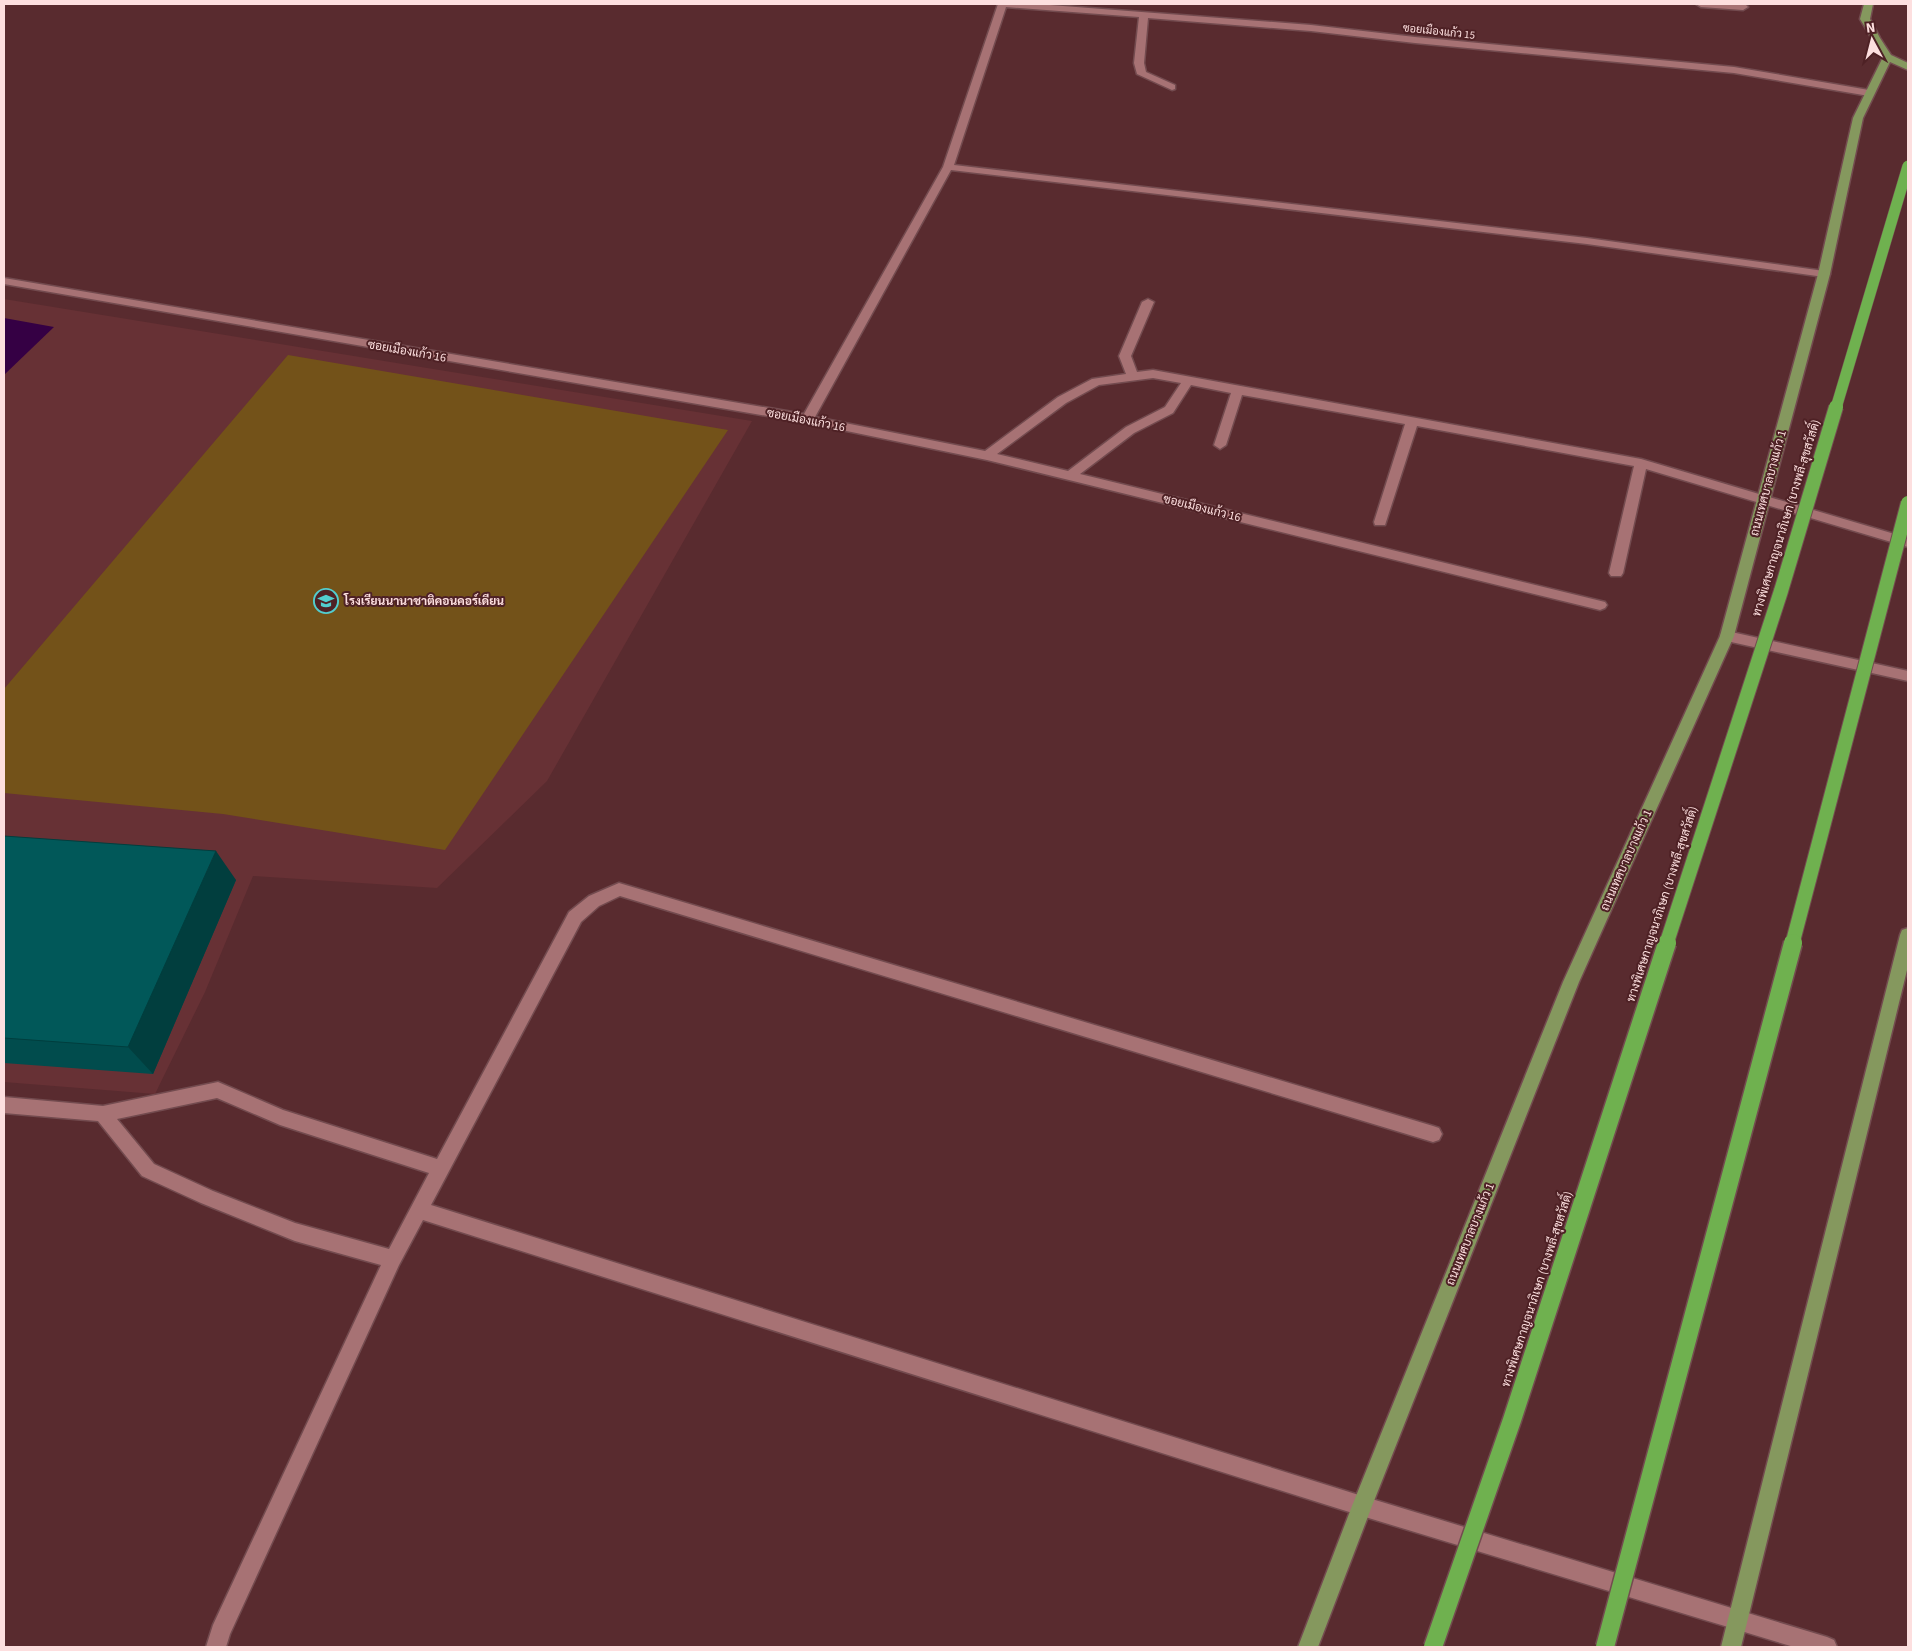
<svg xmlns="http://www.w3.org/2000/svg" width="1912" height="1651" font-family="'Source Sans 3',Sarabun,sans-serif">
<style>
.built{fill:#673135}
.green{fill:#735219}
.water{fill:#350044}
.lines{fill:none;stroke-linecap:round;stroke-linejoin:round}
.minor-casing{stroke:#734b4f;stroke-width:3}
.major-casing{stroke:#734b4f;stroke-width:3}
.minor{fill:#a77274;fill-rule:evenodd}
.major{fill:#85985e;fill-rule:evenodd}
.highway-bridge-far2-casing{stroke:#734b4f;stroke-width:12;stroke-linecap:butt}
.highway-bridge-far1-casing{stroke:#734b4f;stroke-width:16;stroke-linecap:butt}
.highway-bridge-casing{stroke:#734b4f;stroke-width:21;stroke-linecap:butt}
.highway-bridge-far2{stroke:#6fb14f;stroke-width:11}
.highway-bridge-far1{stroke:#6fb14f;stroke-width:14}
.highway-bridge{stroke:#6fb14f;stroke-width:18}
.wall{fill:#014c4d}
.shaded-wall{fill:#013e3e}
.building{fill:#015859;stroke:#013e3e}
.labels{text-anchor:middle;stroke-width:4;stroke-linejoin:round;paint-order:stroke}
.far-street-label{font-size:11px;fill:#fddfdf;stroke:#4e2125}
.street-label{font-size:12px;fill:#fddfdf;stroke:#4e2125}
.poi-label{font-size:12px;font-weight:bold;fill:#fddfdf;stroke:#4e2125;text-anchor:start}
</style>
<rect width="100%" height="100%" fill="#592b2f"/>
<!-- built -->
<path class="built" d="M4 299 752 421 547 781 437 888 253 876 205 992 155 1094 4 1082Z"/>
<!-- green -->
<path class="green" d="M288 355 728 430 445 850 223 814 4 793V689Z"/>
<!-- water -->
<path class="water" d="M4 318 54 327 4 375Z"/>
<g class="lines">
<defs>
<path id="minor" d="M998 4H1037L1311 25 1415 37 1734 67 1869 90 1874 93 1869 96 1734 73 1415 43 1311 31 1148 18 1144 63 1146 72 1175 85V89L1172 90 1137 74 1134 63 1139 17 1006 7 954 165 1587 238 1824 271 1830 274 1824 277 1587 244 951 170 815 417 985 451 1058 397 1092 379 1126 374 1119 356 1142 302 1148 299 1154 302 1131 356 1137 372 1153 370 1641 459 1908 538V547L1646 469 1623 573 1621 576H1611L1609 573 1634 466 1417 426 1386 522 1385 525H1375L1374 522 1405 424 1242 395 1226 445 1220 449 1214 445 1231 393 1191 385 1173 413 1134 433 1080 474 1605 602 1607 605 1605 608 1600 610 987 460 808 423 4 284V278L804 414 943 167ZM1153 378 1181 383 1165 407 1126 427 1068 471 997 454 1066 403 1099 385Z
M1696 4 1746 5 1748 7 1743 10 1701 7Z
M1727 631 1908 671V681L1722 640 1720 636 1722 632Z
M619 883 1433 1126 1439 1128 1442 1134 1439 1140 1433 1142 620 896 599 906 581 922 431 1205 1362 1496 1827 1637 1834 1640 1837 1647H1794L1362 1516 423 1220 399 1265 230 1634 226 1647H206L213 1625 381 1265 295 1241 201 1203 142 1176 98 1121 4 1113V1097L103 1106 218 1082 283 1110 437 1159 569 912 589 896ZM217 1098 280 1125 429 1173 389 1249 295 1223 213 1191 154 1164 117 1119Z"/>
<path id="major" d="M1864 4H1873L1870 19 1880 38 1891 55 1908 63V70L1890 62 1863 118 1830 274 1734 636 1579 982 1372 1506 1318 1647H1298L1352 1506 1563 982 1720 636 1818 274 1853 118 1883 57 1860 19Z
M1908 928V966L1741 1647H1721L1900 935 1902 930Z"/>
</defs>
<!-- minor casing -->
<use href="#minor" class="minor-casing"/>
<!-- major casing -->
<use href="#major" class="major-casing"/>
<!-- minor -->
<use href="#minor" class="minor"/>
<!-- major -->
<use href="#major" class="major"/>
<defs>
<path id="highway-bridge-far2" d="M1836 408 1908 166"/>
<path id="highway-bridge-far1" d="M1666 945 1781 591 1836 407
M1792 945 1908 503"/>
<path id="highway-bridge" d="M1433 1647 1512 1420 1667 943
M1605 1647 1793 943"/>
</defs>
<!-- highway-bridge-far2 casing -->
<use href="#highway-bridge-far2" class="highway-bridge-far2-casing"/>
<!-- highway-bridge-far1 casing -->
<use href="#highway-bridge-far1" class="highway-bridge-far1-casing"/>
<!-- highway-bridge casing -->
<use href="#highway-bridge" class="highway-bridge-casing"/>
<!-- highway-bridge-far2 -->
<use href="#highway-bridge-far2" class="highway-bridge-far2"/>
<!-- highway-bridge-far1 -->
<use href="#highway-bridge-far1" class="highway-bridge-far1"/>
<!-- highway-bridge -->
<use href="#highway-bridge" class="highway-bridge"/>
</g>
<!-- wall -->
<path class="wall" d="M4 836 236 880 153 1074 4 1063Z"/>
<!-- shaded-wall -->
<path class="shaded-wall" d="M216 851 236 880 153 1074 128 1047Z"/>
<!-- building -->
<path class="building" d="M4 836 216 851 128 1047 4 1038Z"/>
<!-- icons -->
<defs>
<symbol id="school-ring" viewBox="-11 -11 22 22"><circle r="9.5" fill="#4e2125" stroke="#52cdcf" stroke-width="1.5"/><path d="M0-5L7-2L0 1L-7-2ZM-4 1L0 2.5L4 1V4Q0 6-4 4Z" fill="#52cdcf"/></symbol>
</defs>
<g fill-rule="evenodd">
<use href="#school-ring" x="312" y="587" width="28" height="28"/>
</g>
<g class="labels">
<!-- far-street labels -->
<g class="far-street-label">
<text transform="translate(1439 31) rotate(6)" y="4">ซอยเมืองแก้ว 15</text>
</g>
<!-- street labels -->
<g class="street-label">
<text transform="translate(407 351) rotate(10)" y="4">ซอยเมืองแก้ว 16</text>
<text transform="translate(806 420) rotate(11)" y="4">ซอยเมืองแก้ว 16</text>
<text transform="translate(1768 483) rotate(-75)" y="4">ถนนเทศบาลบางแก้ว 1</text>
<text transform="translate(1202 508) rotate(14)" y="4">ซอยเมืองแก้ว 16</text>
<text transform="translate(1786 518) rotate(-73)" y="4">ทางพิเศษกาญจนาภิเษก (บางพลี-สุขสวัสดิ์)</text>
<text transform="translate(1626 860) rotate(-66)" y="4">ถนนเทศบาลบางแก้ว 1</text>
<text transform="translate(1662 904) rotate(-72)" y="4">ทางพิเศษกาญจนาภิเษก (บางพลี-สุขสวัสดิ์)</text>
<text transform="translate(1470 1234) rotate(-68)" y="4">ถนนเทศบาลบางแก้ว 1</text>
<text transform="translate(1537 1289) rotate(-72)" y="4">ทางพิเศษกาญจนาภิเษก (บางพลี-สุขสวัสดิ์)</text>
</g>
<!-- poi labels -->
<g class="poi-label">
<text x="344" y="605">โรงเรียนนานาชาติคอนคอร์เดียน</text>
</g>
</g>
<!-- border -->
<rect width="1912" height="1651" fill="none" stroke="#fddfdf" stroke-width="10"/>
<!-- north arrow -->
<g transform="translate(1872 40) rotate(353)" stroke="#4e2125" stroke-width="4" paint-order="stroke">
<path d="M0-4L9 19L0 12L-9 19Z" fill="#fddfdf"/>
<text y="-8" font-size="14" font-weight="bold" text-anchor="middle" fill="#fddfdf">N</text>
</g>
</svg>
